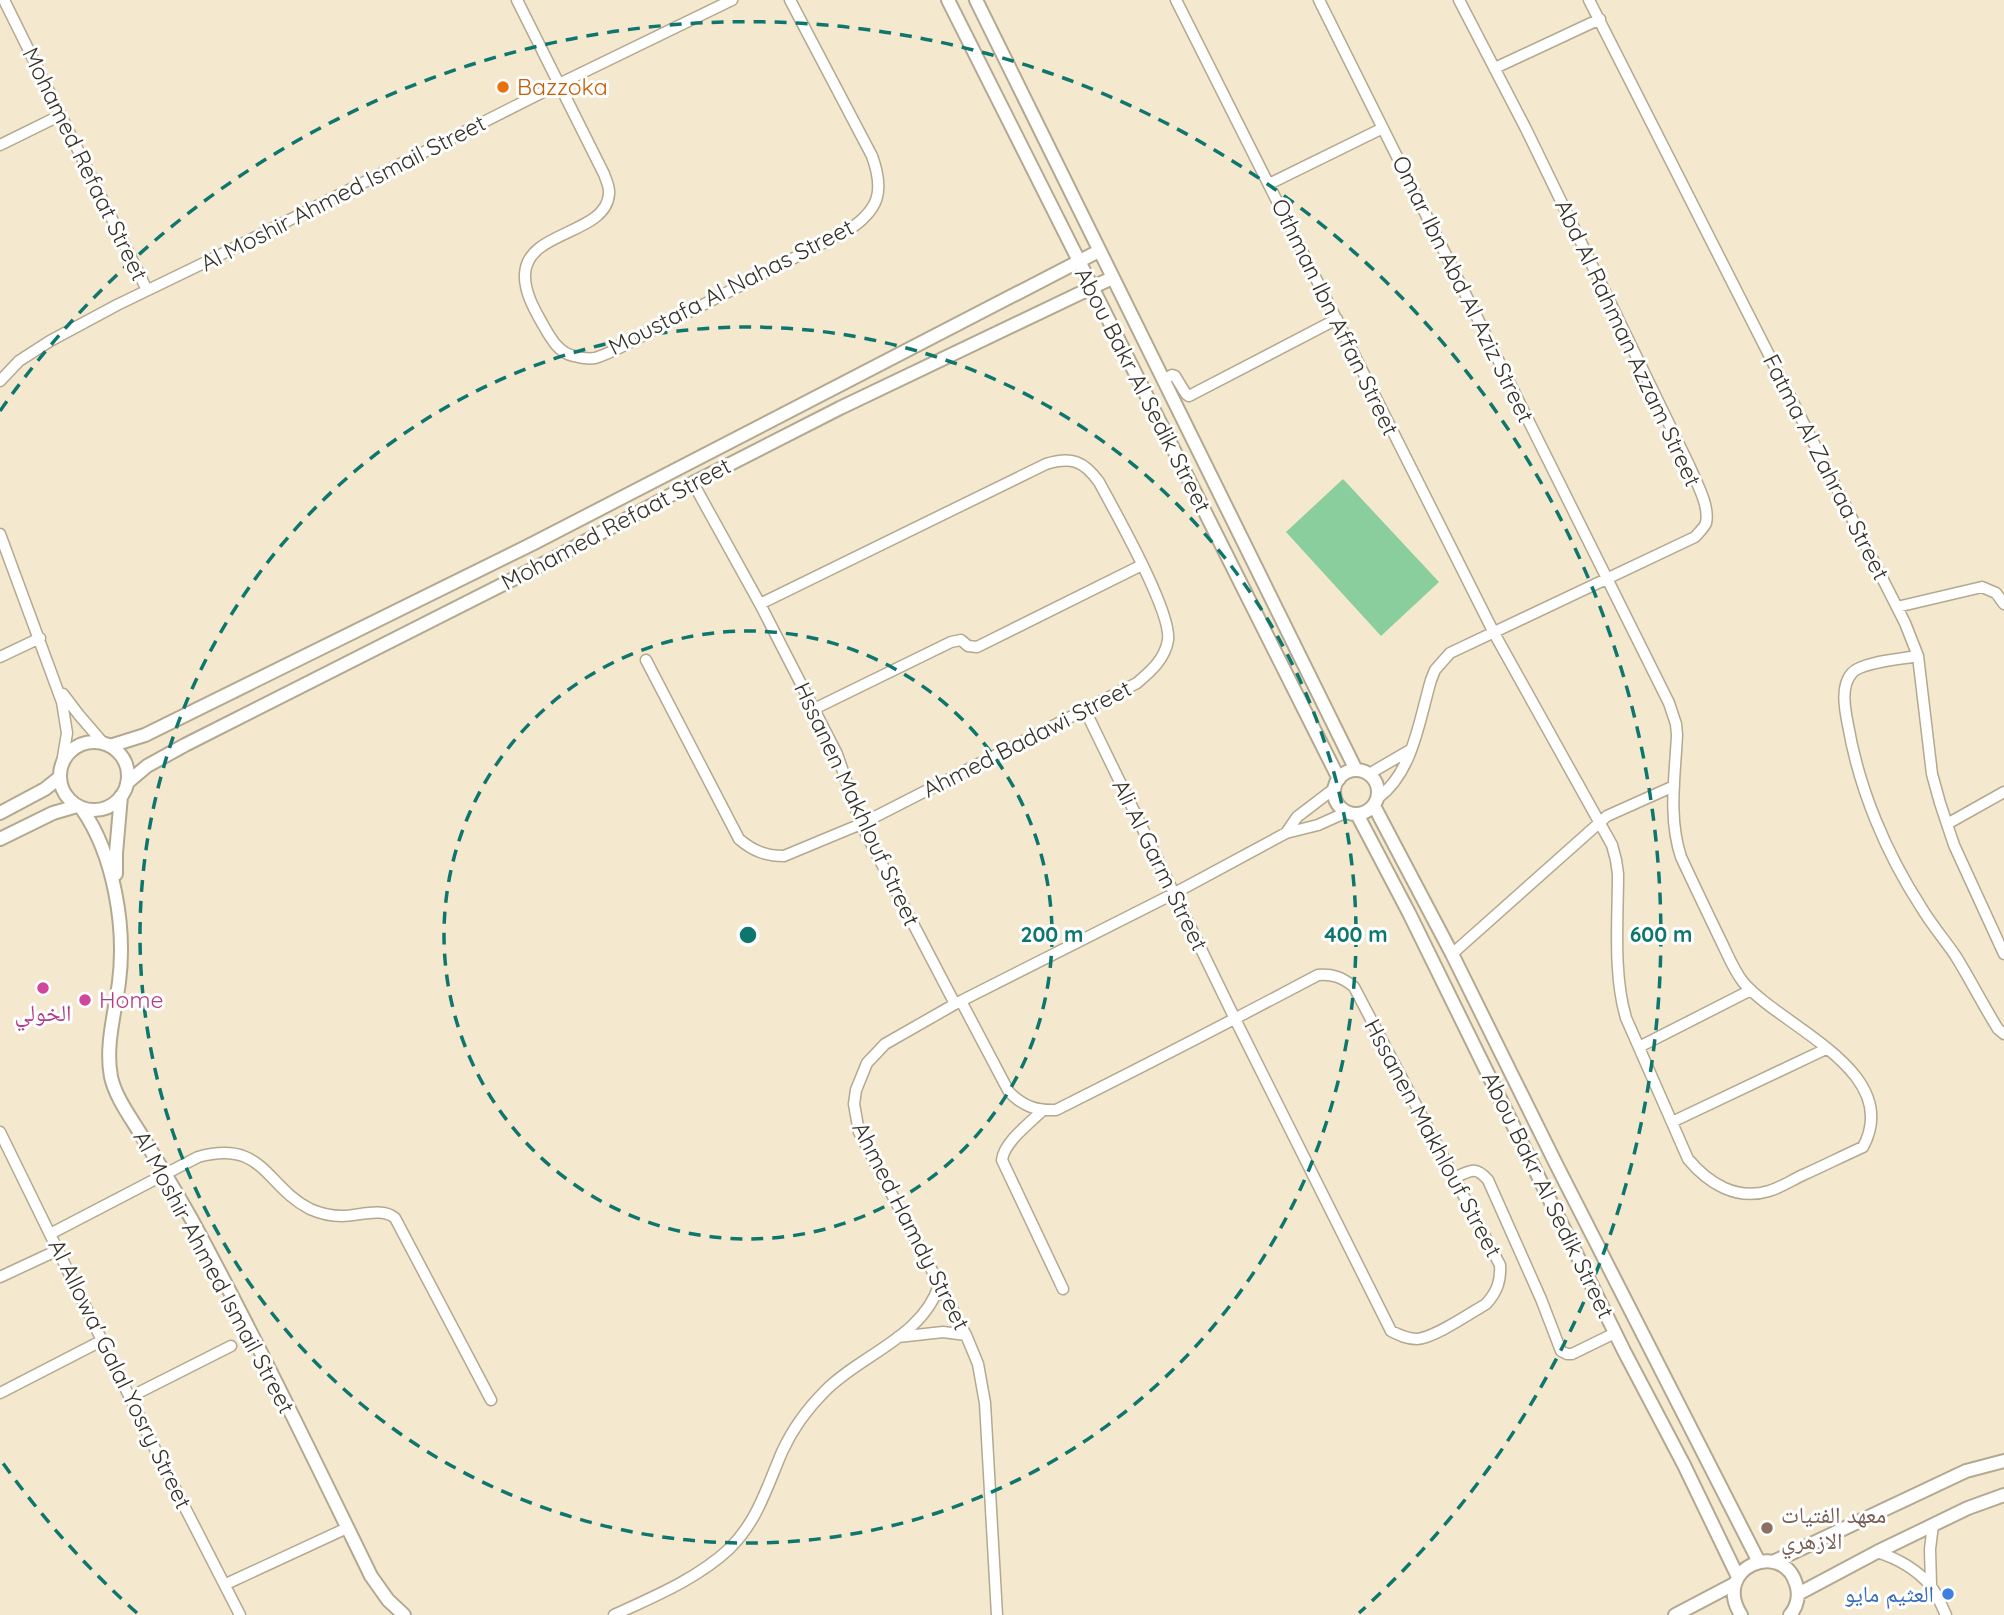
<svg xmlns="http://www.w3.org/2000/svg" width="2004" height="1615" font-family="Quicksand,'Noto Naskh Arabic',sans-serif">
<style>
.grass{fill:#8ace9d}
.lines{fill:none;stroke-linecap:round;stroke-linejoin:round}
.minor-casing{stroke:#b3a990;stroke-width:13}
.tertiary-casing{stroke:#b3a990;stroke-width:16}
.minor{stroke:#fff;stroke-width:10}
.tertiary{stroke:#fff;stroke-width:12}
.ring{fill:none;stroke:#0f766e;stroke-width:3.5;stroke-dasharray:12 9}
.food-dot{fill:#e8710a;stroke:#fff;stroke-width:2.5}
.hotel-dot{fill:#d1479c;stroke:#fff;stroke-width:2.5}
.education-dot{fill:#8d6e63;stroke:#fff;stroke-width:2.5}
.shop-dot{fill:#3f7fe0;stroke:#fff;stroke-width:2.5}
.labels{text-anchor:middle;stroke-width:6;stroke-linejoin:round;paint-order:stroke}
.food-label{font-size:23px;fill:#c56008;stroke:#fff;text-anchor:start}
.street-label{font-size:23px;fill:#363228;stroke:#fff}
.hotel-label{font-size:23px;fill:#b23c85;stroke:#fff;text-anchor:start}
.education-label{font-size:23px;fill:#785e54;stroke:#fff;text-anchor:start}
.shop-label{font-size:23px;fill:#366cbe;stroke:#fff;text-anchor:end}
.centre{fill:#0f766e;stroke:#fff;stroke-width:3.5}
.ring-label{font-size:21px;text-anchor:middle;font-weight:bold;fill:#0f766e;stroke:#fff;stroke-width:6;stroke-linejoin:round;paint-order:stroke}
</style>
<rect width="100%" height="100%" fill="#f4e9cf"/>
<!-- grass -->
<path class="grass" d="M1343 479 1439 582 1381 636 1286 532Z"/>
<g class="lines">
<defs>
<path id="minor" d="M4 0 147 290
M517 0 604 174C606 180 610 187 609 194 606 235 527 230 525 274 524 291 534 309 542 323 550 337 558 353 574 356 581 358 588 359 595 358 616 352 646 333 667 323 727 293 787 261 847 231 879 210 885 192 872 156L790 0
M1176 0 1494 633 1612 845 1616 860 1618 874C1618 921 1613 974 1626 1018L1688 1159C1708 1183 1736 1201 1769 1191 1780 1188 1792 1180 1803 1175 1823 1166 1843 1156 1863 1147 1904 1071 1781 1027 1743 982 1733 969 1727 953 1720 939 1707 912 1694 885 1681 857 1668 818 1675 776 1677 735L1676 724 1669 703 1319 0
M1589 0 1905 623 1918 656 1932 774 1940 803 1954 845 2004 954
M1495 68 1600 19
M0 145 61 115
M1269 184 1383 128
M1163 380 1172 375 1175 376 1186 394 1189 396 1337 319
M0 381 19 361 50 341 117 305 210 260 559 84 732 0
M693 483 760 604 837 754 861 824 955 1004
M0 534 62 702 67 733 62 763
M1897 607 1982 587 1996 593 2004 604
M1918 656C1902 659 1861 662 1852 673 1840 686 1845 710 1848 725 1859 789 1886 853 1921 907 1931 924 1944 939 1955 955 1970 979 1983 1005 1998 1029L2004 1034
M0 657 40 638
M646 660 739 839C753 851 766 856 784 856L861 824 1137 683C1151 671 1165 659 1168 640 1172 612 1115 512 1099 482 1084 461 1071 456 1046 464L760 604
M63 694 79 715 104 744
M814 709 951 642 961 640 968 646 977 647 1142 565
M1369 774 1410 750
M1378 798C1413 772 1419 721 1431 680L1435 670 1450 653 1695 537C1699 532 1704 528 1706 523 1710 506 1696 482 1690 467L1526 129 1459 0
M1947 824 2004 792
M1286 833 1297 817 1335 788
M1452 954 1607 816 1674 786
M961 1001 1009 1092C1023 1106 1036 1111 1056 1110 1144 1066 1231 1021 1318 975 1333 974 1342 977 1354 987L1500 1265C1501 1281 1497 1292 1486 1304 1469 1314 1434 1338 1417 1339 1407 1339 1399 1335 1391 1331L1235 1019 1085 710
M1639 1047 1751 990
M1043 1110C1030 1123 1004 1142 1002 1160L1063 1289
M1672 1122 1826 1049
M0 1132 159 1457 240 1615
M1454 1178C1470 1171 1475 1165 1488 1180L1541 1299 1561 1351 1567 1354H1572L1615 1333
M50 1234 198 1157C264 1139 265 1186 310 1209 319 1213 331 1216 342 1216 358 1216 382 1207 395 1218L491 1400
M0 1277 58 1250
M898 1337 943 1332 966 1335
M0 1393 103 1340
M130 1397 231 1346
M1877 1552C1896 1558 1916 1569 1930 1585 1937 1593 1941 1605 1946 1615
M226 1584 347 1528
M1931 1586 1930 1549 1933 1525
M614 1615C653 1597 697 1579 729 1549 757 1522 767 1487 782 1452 792 1430 807 1409 825 1391 860 1355 923 1337 939 1285
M997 1615 985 1403 978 1364 966 1335 859 1132 854 1104 856 1090 867 1063 885 1044 955 1004 1173 894 1286 833 1318 825 1347 812"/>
<path id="tertiary" d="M948 0C1077 260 1210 519 1339 779
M976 0 1356 770
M60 776a34 34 0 1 1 68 0a34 34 0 1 1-68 0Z
M110 746 145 735 534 543 1099 251
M1334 792a22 22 0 1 1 44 0a22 22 0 1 1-44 0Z
M127 783 147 766 185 745 547 562 693 483 840 408 1112 278
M1374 806 1452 954 1556 1164 1759 1562
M82 809C114 855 126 927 119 982 115 1013 105 1046 111 1077 116 1099 132 1119 143 1138 160 1165 176 1192 192 1220 255 1337 313 1457 371 1576L388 1600 404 1615
M0 813 45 789 60 777
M1357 814 1409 913 1624 1351 1684 1465 1738 1577
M0 839 53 813 77 806
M116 874V853L121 796
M1773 1562 1966 1471 2004 1461
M1798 1594 1877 1552 1968 1508 2004 1495
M1675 1615 1734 1584
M1741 1615C1711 1567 1783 1539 1796 1584 1800 1595 1797 1607 1790 1615"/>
</defs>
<!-- minor casing -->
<use href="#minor" class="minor-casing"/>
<!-- tertiary casing -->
<use href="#tertiary" class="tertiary-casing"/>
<!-- minor -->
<use href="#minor" class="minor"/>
<!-- tertiary -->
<use href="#tertiary" class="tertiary"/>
</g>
<!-- distance rings -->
<g class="ring">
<circle cx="748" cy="935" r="304"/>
<circle cx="748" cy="935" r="608"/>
<path d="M137 1613A913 913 0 0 1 0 1459M0 411A913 913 0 1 1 1359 1613"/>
</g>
<!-- markers -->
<circle class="food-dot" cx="503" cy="87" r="7"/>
<g class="hotel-dot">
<circle cx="43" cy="988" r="7"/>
<circle cx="85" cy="1000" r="7"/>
</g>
<circle class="education-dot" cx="1767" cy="1528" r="7"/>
<circle class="shop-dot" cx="1948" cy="1594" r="7"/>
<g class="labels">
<!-- food labels -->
<g class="food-label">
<text x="517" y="95">Bazzoka</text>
</g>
<!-- street labels -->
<g class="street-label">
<text transform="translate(85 164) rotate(64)" y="8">Mohamed Refaat Street</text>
<text transform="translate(343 193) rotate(-27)" y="8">Al Moshir Ahmed Ismail Street</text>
<text transform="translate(731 287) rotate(-27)" y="8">Moustafa Al Nahas Street</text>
<text transform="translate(1463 289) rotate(64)" y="8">Omar Ibn Abd Al Aziz Street</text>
<text transform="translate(1335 317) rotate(64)" y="8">Othman Ibn Affan Street</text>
<text transform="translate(1628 343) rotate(65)" y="8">Abd Al Rahman Azzam Street</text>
<text transform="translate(1143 390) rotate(63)" y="8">Abou Bakr Al Sedik Street</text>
<text transform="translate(1826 467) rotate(63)" y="8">Fatma Al Zahraa Street</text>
<text transform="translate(616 524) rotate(-28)" y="8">Mohamed Refaat Street</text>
<text transform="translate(1027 739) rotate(-27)" y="8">Ahmed Badawi Street</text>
<text transform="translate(857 804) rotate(65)" y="8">Hssanen Makhlouf Street</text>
<text transform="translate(1160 865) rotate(64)" y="8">Ali Al Garm Street</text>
<text transform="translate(1433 1138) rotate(62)" y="8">Hssanen Makhlouf Street</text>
<text transform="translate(1548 1195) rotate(64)" y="8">Abou Bakr Al Sedik Street</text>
<text transform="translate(911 1226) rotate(63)" y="8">Ahmed Hamdy Street</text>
<text transform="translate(214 1272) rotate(62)" y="8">Al Moshir Ahmed Ismail Street</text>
<text transform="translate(120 1374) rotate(64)" y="8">Al Allowa' Galal Yosry Street</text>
</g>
<!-- hotel labels -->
<g class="hotel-label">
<text x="99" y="1008">Home</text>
<text x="43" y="1021" text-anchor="middle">الخولي</text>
</g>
<!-- education labels -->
<g class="education-label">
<text x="1781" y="1523">معهد الفتيات<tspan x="1781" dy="26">الازهري</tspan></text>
</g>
<!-- shop labels -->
<g class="shop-label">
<text x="1934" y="1602">العثيم مايو</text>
</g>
</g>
<circle cx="748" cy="935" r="10" class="centre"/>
<g class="ring-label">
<text x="1052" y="942">200 m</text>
<text x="1356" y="942">400 m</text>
<text x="1661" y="942">600 m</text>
</g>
</svg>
